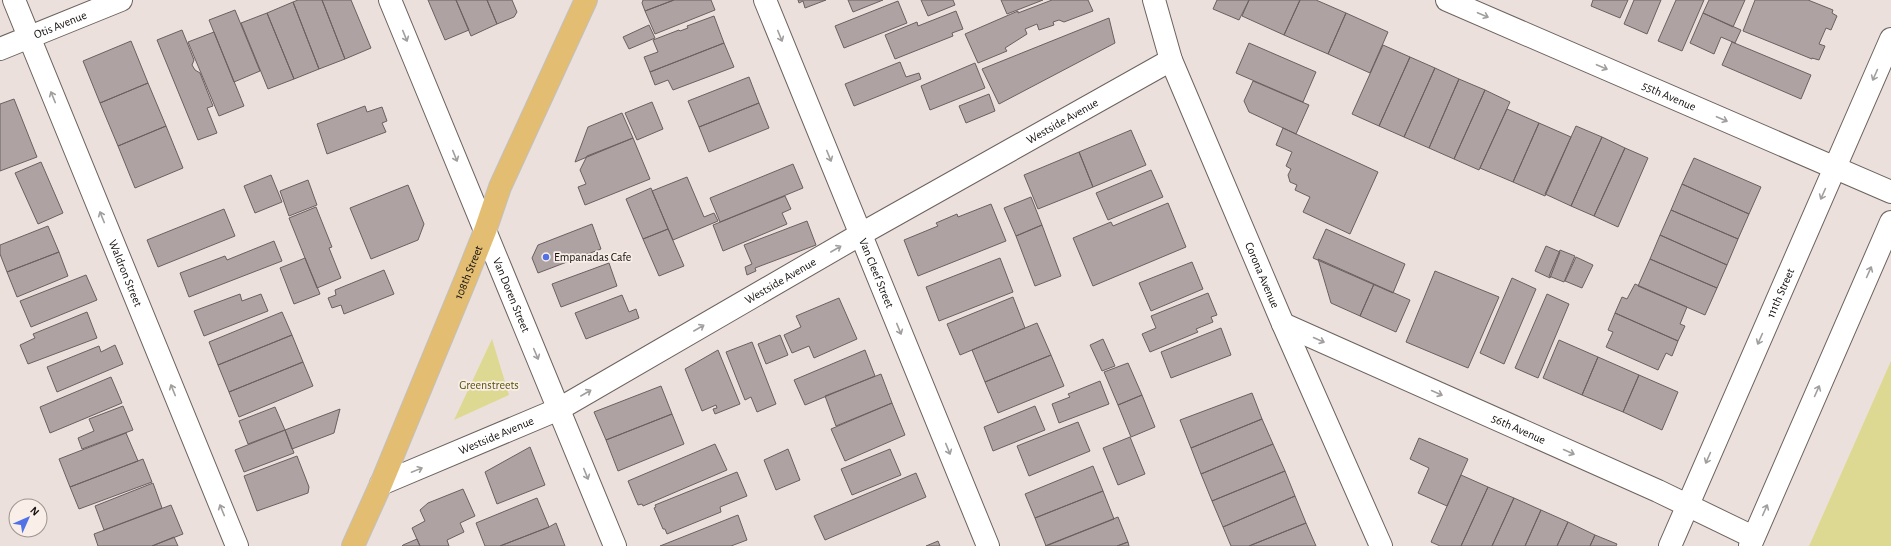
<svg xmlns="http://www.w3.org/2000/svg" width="1891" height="546" font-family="'Alegreya Sans',sans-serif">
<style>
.green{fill:#ddd993}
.building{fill:#aea2a2;stroke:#6b6060}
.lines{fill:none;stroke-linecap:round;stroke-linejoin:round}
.minor-casing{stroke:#6c625e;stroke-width:24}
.major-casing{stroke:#c2c1c0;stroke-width:24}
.minor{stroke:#fff;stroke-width:22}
.major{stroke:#e2bd72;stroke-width:22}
.oneway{stroke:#a19f9e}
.poi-dot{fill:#5072e6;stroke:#f9eee8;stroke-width:1.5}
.labels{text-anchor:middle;stroke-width:3.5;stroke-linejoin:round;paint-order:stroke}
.street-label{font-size:12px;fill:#130f0d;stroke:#f9eee8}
.poi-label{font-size:12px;fill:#130f0d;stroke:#f9eee8;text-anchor:start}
.park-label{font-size:12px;fill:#5a5507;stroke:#f9eee8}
</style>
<rect width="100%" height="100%" fill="#ebe0db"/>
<!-- green -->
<path class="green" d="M492 339 509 395 454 420Z
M1891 361V546H1809L1810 544Z"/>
<!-- building -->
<path class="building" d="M298 0H322L345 59 319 69 293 2Z
M322 0H351L371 48 345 59Z
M428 0H456L469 30 445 40Z
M456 0H487L497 24 471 36Z
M487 0H512L517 12 514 17 497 24Z
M643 0H674L645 11 642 3Z
M674 0H711L715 10 655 34 645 11Z
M798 0H826L805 8 803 1 799 3Z
M848 0H883L853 12Z
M921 0H953L955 5 928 16Z
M1001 0H1043L1007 14Z
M1052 0H1088L1093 11 1064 22 1059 20 1053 22 1054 25 1039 30 1037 24 1025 29 1027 34 1005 48 1007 51 978 63 965 34 1018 11V13Z
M1217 0H1249L1239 20 1213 9Z
M1249 0H1300L1284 35 1242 16Z
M1300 0H1316L1346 13 1328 54 1284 35Z
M1593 0H1628L1620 18 1591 6Z
M1634 0H1661L1647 34 1624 24Z
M1676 0H1704L1682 51 1658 41Z
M1709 0H1745L1733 27 1703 13Z
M1755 0H1808L1833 10 1832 13 1837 16 1831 30 1826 28 1819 44 1825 46 1819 60 1812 58V59L1743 31Z
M898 1 907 23 844 48 835 26Z
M293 2 319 69 294 79 267 13Z
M235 10 260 71 234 82 209 20Z
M956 11 963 29 952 33 953 36 895 59 885 35 917 22 918 26Z
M267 13 294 79 268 89 241 23Z
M1346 13 1388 32 1370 73 1328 54Z
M1703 13 1741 30 1735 43 1721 37 1714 54 1690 43Z
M714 16 724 43 650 72 644 57 658 52 653 40 679 30 680 31 688 28 687 26Z
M1109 18 1115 43 999 104 982 69Z
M649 25 655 38 629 49 623 37Z
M182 30 194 60 192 65 195 70 200 73 213 106 207 108 217 133 198 140 157 40Z
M214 32 244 106 219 116 188 42Z
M131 41 148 83 100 103 83 61Z
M1732 42 1811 75 1801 99 1722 65Z
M724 43 734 67 673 90 668 80 655 85 650 72Z
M1249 43 1316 72 1303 102 1236 73Z
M1383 45 1410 57 1379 126 1352 114Z
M1410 57 1435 68 1404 137 1379 126Z
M900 62 906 77 919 73 921 79 854 106 845 84Z
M975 63 985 88 930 110 921 86Z
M1435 68 1459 79 1429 148 1404 137Z
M749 77 759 103 699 127 688 101Z
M1459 79 1485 90 1454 159 1429 148Z
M1253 81 1309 105 1296 134 1249 112 1244 101Z
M148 83 166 126 118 146 100 103Z
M1485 90 1510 102 1479 170 1454 159Z
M989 94 995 111 966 123 959 106Z
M14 99 37 157 0 171V104Z
M652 102 663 129 637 140 625 113Z
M759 103 769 128 709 152 699 127Z
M365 106 367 112 382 107 387 121 382 123 386 132 327 154 317 124Z
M1507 109 1539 123 1513 182 1480 168Z
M622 113 633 138 575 162 588 127Z
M1539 123 1571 137 1545 196 1513 182Z
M166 126 183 168 135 188 118 146Z
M1576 126 1602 137 1571 206 1545 194Z
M1283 128 1378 172 1350 234 1303 212 1310 197 1295 190 1297 185 1290 182 1288 175 1291 169 1286 166 1292 152 1276 145Z
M1131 130 1146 165 1093 187 1079 152Z
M1602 137 1625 148 1594 216 1571 206Z
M633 138 650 179 585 205 578 187 586 184 580 170 587 156Z
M1625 148 1648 158 1618 227 1594 216Z
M1079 152 1093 187 1038 209 1024 175Z
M1694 158 1761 187 1749 214 1682 184Z
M41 162 63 213 38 224 15 173Z
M793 164 803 188 720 222 710 198Z
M1151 170 1163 197 1108 220 1096 193Z
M271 175 282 202 255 213 244 186Z
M687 177 704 217 714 213 718 221 673 240 652 191Z
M308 180 317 205 289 216 280 191Z
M1682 184 1749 214 1738 239 1671 210Z
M408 185 424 224 418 240 371 259 350 208Z
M651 188 668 229 643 239 626 199Z
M785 196 791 209 782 213 787 224 723 251 713 225Z
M1031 197 1042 225 1016 236 1004 208Z
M1168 203 1186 247 1093 286 1073 238 1111 222 1113 226Z
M991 204 1006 241 918 276 904 240 938 226 936 223 957 214 958 217Z
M316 207 332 247 329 248 341 278 317 288 289 218Z
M224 209 235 236 158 267 147 240Z
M1671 210 1738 239 1727 265 1660 235Z
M807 221 816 245 755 268 756 271 747 275 745 267 752 264 744 245Z
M592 224 601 249 538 273 532 258 538 245Z
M1042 225 1061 276 1035 286 1016 236Z
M48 226 59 252 7 272 0 254V245Z
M668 229 684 266 659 276 643 239Z
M1326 229 1405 264 1393 293 1313 258Z
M1660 235 1727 265 1717 288 1650 259Z
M274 241 282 261 189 297 180 273 225 256 227 260Z
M1546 246 1560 252 1550 278 1535 271Z
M1560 250 1575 256 1564 282 1549 276Z
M59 252 68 276 17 297 7 272Z
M1576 257 1593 265 1582 288 1565 281Z
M305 258 320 294 294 304 280 268Z
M1000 258 1013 292 939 321 926 287Z
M1318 259 1374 284 1360 316 1331 303Z
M1650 259 1717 288 1705 315 1638 286Z
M1192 262 1203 289 1151 311 1139 283Z
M609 263 617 286 561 307 552 284Z
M384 270 394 294 344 314 341 305 332 308 328 298 336 295 335 290Z
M1435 271 1499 297 1468 368 1406 342Z
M86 275 97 300 31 327 20 301Z
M1512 278 1536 289 1504 364 1480 353Z
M1374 284 1410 300 1396 332 1360 316Z
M1635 284 1687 307 1680 324 1685 326 1678 341 1615 313 1622 297 1627 299Z
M1208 293 1217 315 1211 317 1213 322 1196 329 1198 332 1150 352 1142 334 1156 328 1151 316Z
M240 294 242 301 261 294 268 311 204 336 194 311Z
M1547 294 1569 304 1538 378 1515 368Z
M622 295 629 312 636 309 639 318 586 339 575 313Z
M1013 297 1025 328 960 355 947 324Z
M839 298 857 339 814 358 809 346 792 353 784 335 801 327 796 316Z
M87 312 97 338 28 364 20 345 35 338 33 334Z
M282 312 292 335 218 365 209 342Z
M1615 313 1678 341 1672 356 1666 353 1658 370 1606 347 1613 332 1608 330Z
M1037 323 1051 355 985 382 972 350Z
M1221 328 1231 355 1171 378 1161 352Z
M292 335 303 362 229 392 218 365Z
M780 335 788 355 766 364 758 344Z
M1103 339 1115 366 1102 371 1090 345Z
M1559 340 1598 357 1582 395 1543 378Z
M752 342 776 404 757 412 751 397 745 400 726 352Z
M115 345 123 364 57 392 47 367 99 346 101 352Z
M718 350 740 404 715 414 713 409 717 408 716 405 702 411 685 369Z
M865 350 875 376 805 405 794 380Z
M1051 355 1064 386 998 413 985 382Z
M1598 357 1639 375 1623 412 1582 395Z
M303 362 313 386 239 417 229 392Z
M1128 363 1142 395 1118 405 1104 372Z
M881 374 892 403 836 426 825 396Z
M1639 375 1678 392 1662 430 1623 412Z
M111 377 122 403 50 433 40 407Z
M1100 381 1109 404 1059 423 1052 404 1070 397 1068 394Z
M661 386 672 414 606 440 594 412Z
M1252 393 1262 419 1191 448 1180 420Z
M1142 395 1155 427 1131 437 1118 405Z
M892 403 905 435 845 461 831 429Z
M123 406 133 430 82 449 78 438 94 431 89 419Z
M1035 406 1045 430 993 451 984 427Z
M275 407 285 430 248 444 239 421Z
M340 409 334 433 292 449 285 430Z
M672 414 684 444 618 471 606 440Z
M1262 419 1273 444 1201 474 1191 448Z
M1078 422 1090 451 1029 476 1017 446Z
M285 430 294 453 244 472 235 450Z
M126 433 138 461 70 487 59 459Z
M1130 437 1145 474 1118 485 1103 448Z
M1419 438 1468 459 1447 506 1418 493 1429 468 1410 459Z
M715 444 727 470 643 506 642 504 638 505 628 481Z
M1273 444 1285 471 1212 501 1201 474Z
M530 447 545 485 497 504 485 472Z
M788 449 800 480 776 490 764 460Z
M890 449 901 475 852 495 841 469Z
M297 456 309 487 308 493 257 511 244 476Z
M143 459 152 482 79 509 70 487Z
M1093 466 1103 491 1035 518 1025 494Z
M1285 471 1295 496 1223 527 1212 501Z
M737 472 747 496 720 507 721 512 667 534 665 529H663L654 508 656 507 655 505Z
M916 473 926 497 825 540 814 516Z
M1461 475 1488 487 1461 546H1440L1431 542Z
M153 483 162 508 104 530 95 506Z
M1488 487 1514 498 1492 546H1461Z
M463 489 475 516 460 523 464 532 447 540 449 546H420L412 528 425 521 420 510 428 503Z
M1103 491 1114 519 1046 546 1035 518Z
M1295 496 1306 523 1249 546H1231L1223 527Z
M537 498 549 527 500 546H485L476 523Z
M1514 498 1541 510 1525 546H1492Z
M171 505 183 534 152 546H98L94 534Z
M1541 510 1568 522 1557 546H1525Z
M738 515 747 540 731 546H660Z
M1118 517 1128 542 1117 546H1045Z
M1568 522 1595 535 1590 546H1557Z
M556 523 565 546H500L549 527Z
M1306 523 1316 546H1249Z
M1595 535 1617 544 1616 546H1590Z
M174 537 178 546H152Z
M417 539 420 546H402L403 545Z
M938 541 940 546H926Z
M1128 542 1129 546H1117Z"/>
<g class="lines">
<defs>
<g id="minor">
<path id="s1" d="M14 0 237 546"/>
<path id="s2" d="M390 0 615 546"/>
<path id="s3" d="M765 0 988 546"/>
<path id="s4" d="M1154 0 1171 60 1283 324 1381 546"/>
<path id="s5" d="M1447 0 1891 192"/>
<path id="s6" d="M0 49 121 0"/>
<path id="s7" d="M1283 324 1658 491 1753 537"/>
<path id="s8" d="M381 484 559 409 861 234 1171 60"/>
<path id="s9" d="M1670 546 1891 39"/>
<path d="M1750 546 1891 222"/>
</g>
<g id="major">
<path id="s10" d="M353 546 381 484 467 276 485 231 500 187 586 0"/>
</g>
</defs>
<!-- minor casing -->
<use href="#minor" class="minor-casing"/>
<!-- major casing -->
<use href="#major" class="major-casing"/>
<!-- minor -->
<use href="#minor" class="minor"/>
<!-- major -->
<use href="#major" class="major"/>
</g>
<!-- one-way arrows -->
<defs><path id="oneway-shaft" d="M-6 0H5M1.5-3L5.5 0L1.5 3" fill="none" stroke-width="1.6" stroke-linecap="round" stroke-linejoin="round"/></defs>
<g class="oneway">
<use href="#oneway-shaft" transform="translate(1483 15) rotate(23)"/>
<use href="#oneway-shaft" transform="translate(405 36) rotate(68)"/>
<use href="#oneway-shaft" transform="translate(780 36) rotate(68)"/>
<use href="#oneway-shaft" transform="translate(1602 67) rotate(23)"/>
<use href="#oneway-shaft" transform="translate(1875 75) rotate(114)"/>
<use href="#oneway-shaft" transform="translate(53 97) rotate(-112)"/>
<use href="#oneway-shaft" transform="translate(1722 119) rotate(23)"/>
<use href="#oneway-shaft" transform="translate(455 156) rotate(68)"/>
<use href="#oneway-shaft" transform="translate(829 156) rotate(68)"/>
<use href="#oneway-shaft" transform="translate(1823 194) rotate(114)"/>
<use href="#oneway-shaft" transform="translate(102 217) rotate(-112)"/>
<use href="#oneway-shaft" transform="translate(836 249) rotate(-30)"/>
<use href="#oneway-shaft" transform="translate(1869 272) rotate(-66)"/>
<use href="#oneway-shaft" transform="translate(699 328) rotate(-30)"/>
<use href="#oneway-shaft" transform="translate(899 329) rotate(68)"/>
<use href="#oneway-shaft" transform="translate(1760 339) rotate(114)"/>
<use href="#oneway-shaft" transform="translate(1319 340) rotate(24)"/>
<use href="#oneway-shaft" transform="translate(536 354) rotate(67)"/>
<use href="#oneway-shaft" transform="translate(173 390) rotate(-112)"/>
<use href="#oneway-shaft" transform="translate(1817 391) rotate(-66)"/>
<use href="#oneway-shaft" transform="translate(586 393) rotate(-30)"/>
<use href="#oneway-shaft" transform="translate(1437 393) rotate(24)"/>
<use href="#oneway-shaft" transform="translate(948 449) rotate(68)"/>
<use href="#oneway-shaft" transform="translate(1569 452) rotate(24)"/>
<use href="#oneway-shaft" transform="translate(1708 458) rotate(114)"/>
<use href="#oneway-shaft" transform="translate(417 470) rotate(-22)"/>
<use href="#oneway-shaft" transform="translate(586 474) rotate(68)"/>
<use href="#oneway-shaft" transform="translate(222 510) rotate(-112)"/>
<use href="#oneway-shaft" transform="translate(1765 510) rotate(-66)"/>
</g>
<!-- markers -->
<circle class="poi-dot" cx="546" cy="257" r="4"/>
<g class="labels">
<!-- street labels -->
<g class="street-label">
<text dy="4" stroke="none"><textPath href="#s6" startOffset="65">Otis Avenue</textPath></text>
<text dy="4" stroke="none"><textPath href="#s5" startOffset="242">55th Avenue</textPath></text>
<text dy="4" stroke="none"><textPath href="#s8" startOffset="773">Westside Avenue</textPath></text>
<text dy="4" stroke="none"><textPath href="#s10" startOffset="297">108th Street</textPath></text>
<text dy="4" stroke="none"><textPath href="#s1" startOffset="295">Waldron Street</textPath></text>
<text dy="4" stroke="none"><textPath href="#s3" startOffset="295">Van Cleef Street</textPath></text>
<text dy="4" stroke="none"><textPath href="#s4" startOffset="296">Corona Avenue</textPath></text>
<text dy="4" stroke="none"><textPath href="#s8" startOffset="449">Westside Avenue</textPath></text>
<text dy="4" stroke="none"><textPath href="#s9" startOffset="276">111th Street</textPath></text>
<text dy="4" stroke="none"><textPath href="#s2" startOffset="319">Van Doren Street</textPath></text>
<text dy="4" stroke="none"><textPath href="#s7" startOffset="258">56th Avenue</textPath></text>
<text dy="4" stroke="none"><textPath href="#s8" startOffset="125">Westside Avenue</textPath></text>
</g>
<!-- poi labels -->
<g class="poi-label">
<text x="554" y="261">Empanadas Cafe</text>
</g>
<!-- park labels -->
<g class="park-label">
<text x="489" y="389">Greenstreets</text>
</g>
</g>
<!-- north arrow -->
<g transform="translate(28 518) rotate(45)"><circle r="19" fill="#f9eee8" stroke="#9d9590"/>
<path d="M0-3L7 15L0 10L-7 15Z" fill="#5072e6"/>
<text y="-6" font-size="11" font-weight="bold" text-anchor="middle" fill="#130f0d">N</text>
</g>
</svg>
